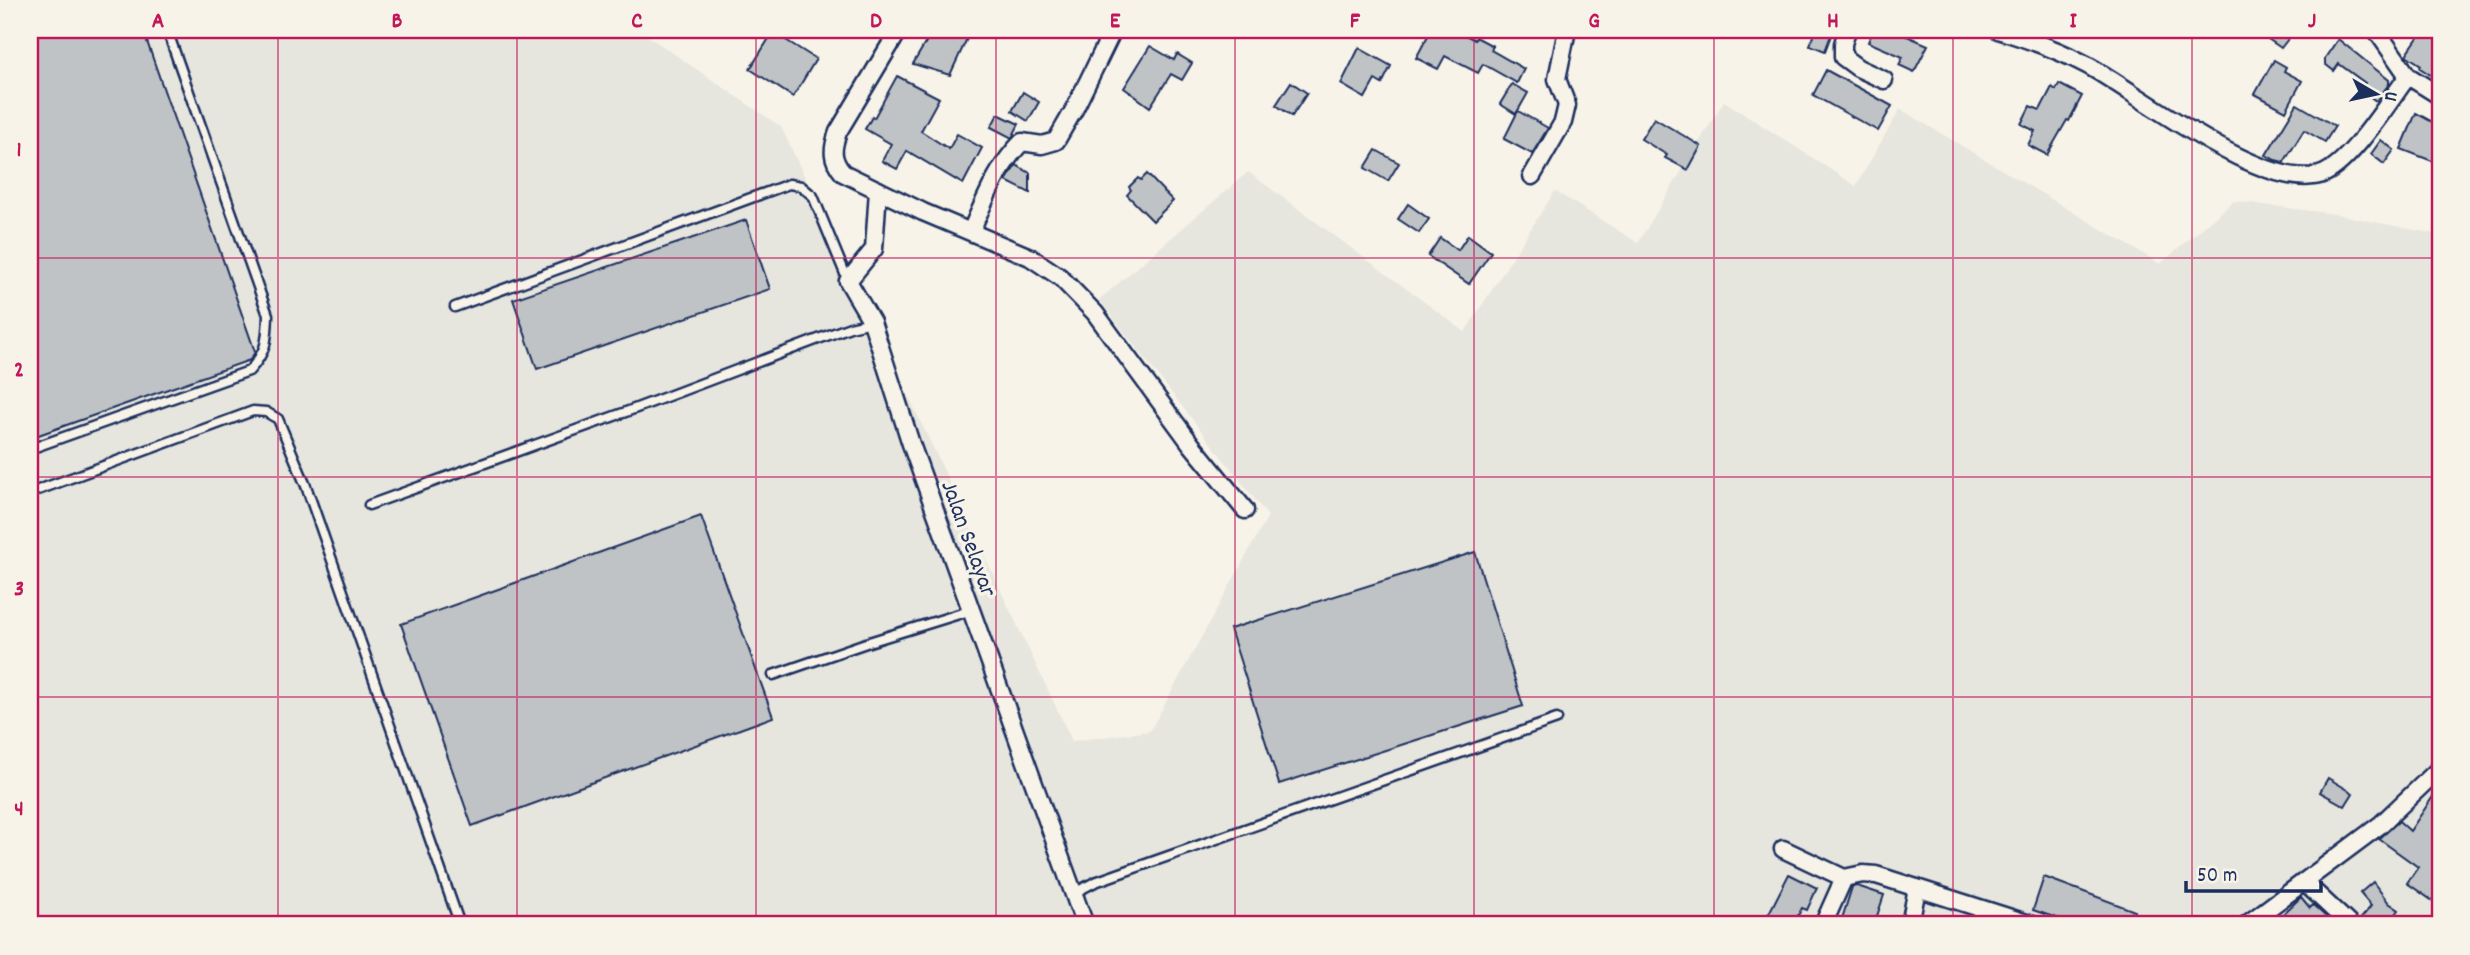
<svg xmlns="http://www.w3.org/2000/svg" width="2470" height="955" viewBox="0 0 2470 955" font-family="Dekko,sans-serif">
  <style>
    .built { fill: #e6e5de }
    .building { fill: #c0c3c5; stroke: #1b2f5e; stroke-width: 2 }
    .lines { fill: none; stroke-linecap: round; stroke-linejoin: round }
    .lane-casing { stroke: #1b2f5e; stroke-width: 13 }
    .street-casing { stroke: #1b2f5e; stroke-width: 21 }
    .lane { stroke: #f7f3e8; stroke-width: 8 }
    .street { stroke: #f7f3e8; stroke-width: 16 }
    .grid { fill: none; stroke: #c2185b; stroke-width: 2; stroke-opacity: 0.55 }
    .labels { text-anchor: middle; stroke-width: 7; stroke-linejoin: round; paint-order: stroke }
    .street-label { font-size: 24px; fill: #1b2f5e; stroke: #f7f3e8 }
    .neatline { fill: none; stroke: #c2185b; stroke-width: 2.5 }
    .grid-label { font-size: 23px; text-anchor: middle; font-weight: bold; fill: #c2185b }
  </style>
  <rect width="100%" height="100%" fill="#f7f3e8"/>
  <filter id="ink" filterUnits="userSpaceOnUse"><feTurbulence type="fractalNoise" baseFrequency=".0143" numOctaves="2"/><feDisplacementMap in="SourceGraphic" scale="14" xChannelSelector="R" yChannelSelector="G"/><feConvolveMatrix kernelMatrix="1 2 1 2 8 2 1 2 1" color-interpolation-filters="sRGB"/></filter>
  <g filter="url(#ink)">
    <path class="built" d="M30 30H639L781 127 1072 741 1150 731 1268 516 1099 300 1248 172 1465 332 1555 191 1638 243 1724 101 1856 186 1900 109 2160 264 2234 201 2335 214 2440 235V925H30Z"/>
    <g class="building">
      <path d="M30 30H143L255 352 250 360 30 438Z"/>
      <path d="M933 30H971L950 75 913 64Z"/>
      <path d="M1431 30H1456L1475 40 1476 37 1493 46 1491 50 1524 69 1517 83 1483 64 1478 73 1445 56 1438 69 1416 58Z"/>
      <path d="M1816 30H1833L1825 51 1810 45Z"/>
      <path d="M1873 30H1893L1928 45 1914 72 1899 65 1903 57 1868 42Z"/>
      <path d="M2255 30H2295L2281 48Z"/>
      <path d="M2423 30H2440V81L2420 68 2421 65 2406 55Z"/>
      <path d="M773 32 816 59 793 97 750 69Z"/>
      <path d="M2338 39 2389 80V84L2376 101 2360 89 2365 83 2339 64 2334 71 2325 64V58Z"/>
      <path d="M1150 46 1174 60 1177 54 1192 63 1182 80 1171 74 1150 107 1124 88Z"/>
      <path d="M1359 48 1391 66 1382 84 1375 80 1365 98 1341 84Z"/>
      <path d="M2274 60 2286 67 2284 71 2302 81 2286 111 2255 94Z"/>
      <path d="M1826 70 1892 106 1878 131 1813 95Z"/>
      <path d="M897 76 939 98 921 131 949 149 957 134 982 148 963 184 907 151 897 169 882 161 891 144 865 129 872 117 874 118Z"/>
      <path d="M1291 82 1307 93 1292 116 1276 105Z"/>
      <path d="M1512 84 1528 93 1516 114 1500 104Z"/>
      <path d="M2059 84 2082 96 2069 121 2067 120 2047 155 2028 145 2035 131 2021 124 2030 106 2040 110 2052 87 2056 90Z"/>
      <path d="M1023 92 1039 102 1028 121 1012 111Z"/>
      <path d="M2297 104 2335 126 2325 142 2304 130 2284 162 2275 160 2266 155Z"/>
      <path d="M1518 111 1548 128 1532 154 1504 139Z"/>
      <path d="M2416 113 2440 126V164L2401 149Z"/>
      <path d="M998 114 1019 124 1012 138 991 127Z"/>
      <path d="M1654 118 1701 146 1688 170 1665 158 1667 155 1641 139Z"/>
      <path d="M2381 140 2394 150 2384 164 2371 154Z"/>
      <path d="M1376 150 1399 163 1388 181 1365 168Z"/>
      <path d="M1016 165 1030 173V193L1006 181Z"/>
      <path d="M1147 174 1173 201 1153 221 1127 195 1131 190 1129 187 1138 178 1141 180Z"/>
      <path d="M1408 204 1429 219 1419 233 1398 219Z"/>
      <path d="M746 220 770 289 537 369 513 299Z"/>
      <path d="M1468 235 1491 252 1469 284 1428 256 1440 238 1458 250Z"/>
      <path d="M701 516 773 717 472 826 401 624Z"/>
      <path d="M1475 552 1523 706 1279 784 1230 629Z"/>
      <path d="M2328 778 2353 793 2345 806 2320 792Z"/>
      <path d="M2440 786V906L2407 883 2418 867 2379 839 2399 821 2410 831Z"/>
      <path d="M1789 874 1817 888 1807 910 1802 908 1793 925H1778L1766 919Z"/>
      <path d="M2044 877 2135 911 2130 925H2077L2033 910Z"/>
      <path d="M2373 882 2389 903 2399 910 2396 914 2409 925H2360L2359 921 2371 906 2360 893Z"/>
      <path d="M1857 886 1884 895 1874 925H1840L1852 887Z"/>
      <path d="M2301 897 2310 908 2313 905 2335 925H2291L2282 915Z"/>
    </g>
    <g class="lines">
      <g class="lane-casing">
        <g id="lane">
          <path d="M455 307 789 184 801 186 813 196 848 281"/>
          <path d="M30 449 249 371C267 351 267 341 268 315L167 30"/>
          <path d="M30 493 253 411 266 412 278 419 306 486 460 925"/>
          <path d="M369 505 634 409 850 327 872 322"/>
          <path d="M773 675 869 642 972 610"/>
          <path d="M1074 893 1095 882 1557 719"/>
        </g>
      </g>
      <g class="street-casing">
        <g id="street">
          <path d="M899 30 838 132C832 149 831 159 843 173L923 212 1030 257 1060 277 1095 313 1191 444 1245 510"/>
          <path d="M1847 30 1843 44V57L1858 68 1884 80"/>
          <path d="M1998 30C2028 39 2059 50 2087 65 2137 92 2270 198 2325 173 2353 159 2388 103 2408 76"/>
          <path d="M2376 30 2408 76 2440 96"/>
          <path d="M1532 176 1563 122 1567 105 1557 79 1567 30"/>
          <path d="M878 190 874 249 848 281 872 322 911 444 1085 925"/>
          <path d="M971 231C985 200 997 167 1022 142L1042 145 1056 141 1075 108 1113 30"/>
          <path d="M1783 849 1844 878 1863 874 1876 875 2033 925"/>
          <path d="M2304 882 2350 925"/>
          <path d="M1823 925 1844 878"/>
          <path d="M1910 925 1917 888"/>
          <path d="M2246 925 2380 825 2440 768"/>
        </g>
      </g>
      <use href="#lane" class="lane"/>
      <use href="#street" class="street"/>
    </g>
  </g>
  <path class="grid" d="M278 30V925M517 30V925M756 30V925M996 30V925M1235 30V925M1474 30V925M1714 30V925M1953 30V925M2192 30V925M30 258H2440M30 477H2440M30 697H2440"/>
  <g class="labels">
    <g class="street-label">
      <text transform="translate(970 538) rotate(70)" y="8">Jalan Selayar</text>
    </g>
  </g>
  <rect width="2470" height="955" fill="none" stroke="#f7f3e8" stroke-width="77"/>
  <g transform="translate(2376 94) rotate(99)" stroke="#f7f3e8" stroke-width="5" paint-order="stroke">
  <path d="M0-5L12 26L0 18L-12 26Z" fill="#1b2f5e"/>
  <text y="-10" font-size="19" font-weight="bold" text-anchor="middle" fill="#1b2f5e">U</text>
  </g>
  <path d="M2186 881v10h135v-10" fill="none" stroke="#1b2f5e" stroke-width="3.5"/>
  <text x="2197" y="881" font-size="21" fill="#1b2f5e" stroke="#f7f3e8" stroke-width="5" paint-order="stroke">50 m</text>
  <rect x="38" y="38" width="2394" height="878" class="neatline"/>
  <g class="grid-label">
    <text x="158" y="27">A</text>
    <text x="397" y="27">B</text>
    <text x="637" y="27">C</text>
    <text x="876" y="27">D</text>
    <text x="1115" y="27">E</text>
    <text x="1355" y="27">F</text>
    <text x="1594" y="27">G</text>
    <text x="1833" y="27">H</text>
    <text x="2073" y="27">I</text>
    <text x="2312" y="27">J</text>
    <text x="19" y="156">1</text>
    <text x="19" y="376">2</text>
    <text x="19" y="595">3</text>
    <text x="19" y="815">4</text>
  </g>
</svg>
